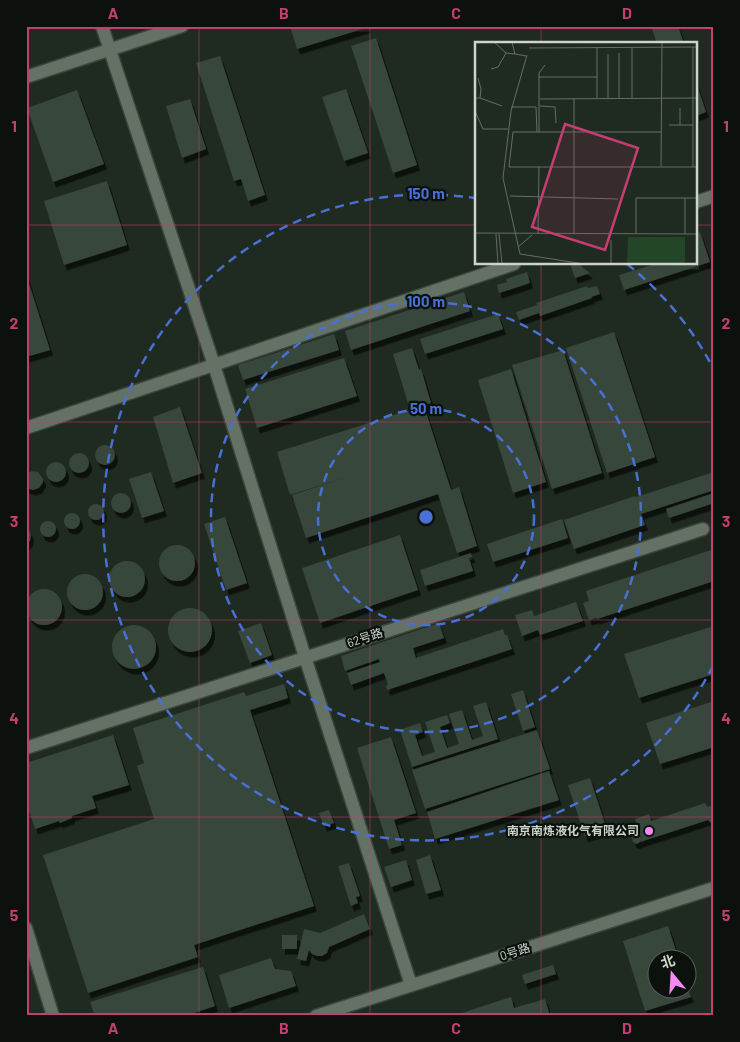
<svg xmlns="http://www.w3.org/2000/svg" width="740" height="1042" viewBox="0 0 740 1042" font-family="Barlow,'Noto Sans SC',sans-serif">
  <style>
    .building { fill: #39463a; filter: url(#shadow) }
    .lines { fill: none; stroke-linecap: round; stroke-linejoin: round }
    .minor-casing { stroke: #3b453c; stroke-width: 15 }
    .minor { stroke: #647265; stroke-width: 12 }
    .grid { fill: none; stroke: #c43e72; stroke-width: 1; stroke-opacity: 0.55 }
    .ring { fill: none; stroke: #4970d5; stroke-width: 2.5; stroke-dasharray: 9 6 }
    .poi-dot { fill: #f28af2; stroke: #0c110d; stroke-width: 2 }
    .labels { text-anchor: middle; stroke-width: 4.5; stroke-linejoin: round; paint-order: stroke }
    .street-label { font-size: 12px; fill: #ccd4cd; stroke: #0c110d }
    .poi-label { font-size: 12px; font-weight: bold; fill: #ccd4cd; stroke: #0c110d; text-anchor: end }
    .inset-road { fill: none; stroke: #646e65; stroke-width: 1 }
    .view { fill: #c43e72; fill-opacity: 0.15; stroke: #c43e72; stroke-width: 2.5 }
    .inset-edge { fill: none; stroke: #ccd4cd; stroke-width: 2.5 }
    .centre { fill: #4970d5; stroke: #0c110d; stroke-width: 2.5 }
    .ring-label { font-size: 15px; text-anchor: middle; font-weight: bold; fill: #4970d5; stroke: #0c110d; stroke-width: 4.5; stroke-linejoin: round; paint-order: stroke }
    .neatline { fill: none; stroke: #c43e72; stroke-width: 2 }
    .grid-label { font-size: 16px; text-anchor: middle; font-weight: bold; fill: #c43e72 }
  </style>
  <defs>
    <filter id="shadow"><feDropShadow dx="3" dy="5.5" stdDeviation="0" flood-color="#0009"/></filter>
  </defs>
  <rect width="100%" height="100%" fill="#1f2a20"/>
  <g class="building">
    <path d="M290 26H369V27L297 49Z"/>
    <path d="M651 26H678L684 44H657Z"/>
    <path d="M376 38 417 165 393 173 351 46Z"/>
    <path d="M220 56 265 195 248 201 241 179 234 181 196 63Z"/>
    <path d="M696 82 706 112 696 116Z"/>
    <path d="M346 89 368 153 344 161 322 97Z"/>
    <path d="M77 90 104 164 53 182 27 108Z"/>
    <path d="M190 99 206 149 182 158 166 106Z"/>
    <path d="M107 181 127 245 64 265 44 201Z"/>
    <path d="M700 232 710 262 624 290 619 275 655 264H696V233Z"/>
    <path d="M570 264H580L582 267 590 273 575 278Z"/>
    <path d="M527 272 530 283 499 293 497 285 507 282 506 279Z"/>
    <path d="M26 274 50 350 26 357Z"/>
    <path d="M587 286 588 288 597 286 600 294 591 297 592 298 540 316 539 313 519 320 516 312 537 305 536 303Z"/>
    <path d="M464 292 470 311 351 350 345 331Z"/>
    <path d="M498 314 503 329 425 354 420 339Z"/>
    <path d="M614 332 655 457 607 473 566 348Z"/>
    <path d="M334 334 339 350 243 380 238 365Z"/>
    <path d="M412 348 419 370 421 369 431 403 424 406 451 490 459 487 477 546 457 553 438 494 306 538 292 495 350 476 290 495 277 452 410 410 393 354Z"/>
    <path d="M563 350 602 473 552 489 512 365Z"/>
    <path d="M344 358 357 396 257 428 245 389Z"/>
    <path d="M511 369 546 482 513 493 478 380Z"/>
    <path d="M180 407 202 473 173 483 153 417Z"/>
    <circle cx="105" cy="455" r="10"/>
    <circle cx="79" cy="463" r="10"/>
    <circle cx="56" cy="472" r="10"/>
    <path d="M32 471 38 472 43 479V482L39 488 33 490 26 488V474Z"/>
    <path d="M151 472 164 511 142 518 129 479Z"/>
    <path d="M714 472V490L641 514 645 525 574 549 564 520 635 496 636 497Z"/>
    <path d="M714 493V503L669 518 666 509Z"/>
    <circle cx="121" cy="503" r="10"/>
    <circle cx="96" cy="512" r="8"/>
    <circle cx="72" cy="521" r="8"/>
    <path d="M225 517 247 583 226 590 204 524Z"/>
    <path d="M562 519 568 538 493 562 487 544Z"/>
    <circle cx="48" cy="529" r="8"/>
    <path d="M26 528 29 530 31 535 30 541 26 545Z"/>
    <path d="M400 535 418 590 320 623 302 568Z"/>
    <circle cx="177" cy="563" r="18"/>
    <path d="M714 549V581L597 619 596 618 589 620 583 603 589 601 586 591Z"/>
    <path d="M471 553 472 557 469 558 473 571 425 586 420 570Z"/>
    <circle cx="127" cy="579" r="18"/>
    <circle cx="85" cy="592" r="18"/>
    <circle cx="44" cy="607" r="18"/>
    <path d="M576 602 583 621 540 635 538 630 522 636 515 615 532 610 534 616Z"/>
    <circle cx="190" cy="630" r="22"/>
    <path d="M261 623 272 655 250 663 238 631Z"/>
    <path d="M439 623 444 638 413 648 416 658 503 629 505 635H507L512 649 387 690 386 686 388 685 384 673 351 685 347 673 380 662 379 659 345 671 341 656Z"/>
    <circle cx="134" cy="647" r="22"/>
    <path d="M714 626V674L639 698 624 654Z"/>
    <path d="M284 684 288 698 250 710 314 906 194 945 198 957 88 993 43 855 154 819 137 766 144 763 133 728 244 692 246 696Z"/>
    <path d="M523 690 535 727 523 731 511 694Z"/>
    <path d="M714 701V747L660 764 646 723Z"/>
    <path d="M486 702 498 739 412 767 400 730 420 723 423 732 415 735 422 756 435 752 425 722 447 715 450 723 440 727 447 748 459 744 449 714 462 710 472 740 483 736 473 706Z"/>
    <path d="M537 730 550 769 425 809 412 770Z"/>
    <path d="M113 735 129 785 92 796 96 808 72 816V818L60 823 59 821 35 829 26 802V763Z"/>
    <path d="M391 737 416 813 394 820 402 845 389 849 357 748Z"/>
    <path d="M549 771 559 800 435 839 427 812Z"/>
    <path d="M590 778 607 830 585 837 568 785Z"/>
    <path d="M705 803 707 807 714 805V823H711L708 820 640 842 637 844 633 842 632 837 633 835 637 834 641 838 635 819 649 814 651 821Z"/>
    <path d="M329 810 334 823 324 826 319 813Z"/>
    <path d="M430 855 441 890 426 894 416 860Z"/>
    <path d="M406 860 412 880 391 887 384 867Z"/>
    <path d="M349 863 360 896 356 897 358 903 351 906 338 866Z"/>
    <path d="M364 914 370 929 329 947 327 953 322 956H317L312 954 309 950 306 961 297 959 304 929 320 933Z"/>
    <path d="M668 926 679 960H658V990H688L691 997 645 1011 623 941Z"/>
    <rect x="282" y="935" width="15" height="14"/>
    <path d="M271 958 275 969 291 971 296 986 229 1008 219 975Z"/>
    <path d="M553 965 556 974 525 984 522 975Z"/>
    <path d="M203 967 215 1006 185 1016H95L90 1002Z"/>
    <path d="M511 997 514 1008 545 999 550 1016H453Z"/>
  </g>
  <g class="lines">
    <g class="minor-casing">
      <g id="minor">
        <path d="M102 26 214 365 305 657 411 985"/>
        <path d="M26 77 182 26"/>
        <path d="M696 202 714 196"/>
        <path d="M26 428 514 264"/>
        <path d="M26 748 703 529"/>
        <path d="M26 928 53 1016"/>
        <path d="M316 1016 714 888"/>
      </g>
    </g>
    <use href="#minor" class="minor"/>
  </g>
  <path class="grid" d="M199 26V1016M370 26V1016M541 26V44M26 225H476M696 225H714M541 264V1016M26 422H714M26 620H714M26 817H714"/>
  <g class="ring">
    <circle cx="426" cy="517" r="108"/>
    <circle cx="426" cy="517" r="215"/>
    <path d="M713 666A323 323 0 1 1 474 198M627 264A323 323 0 0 1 713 368"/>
  </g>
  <circle class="poi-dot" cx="649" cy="831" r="5"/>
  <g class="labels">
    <g class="street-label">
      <text transform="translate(365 638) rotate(-18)" y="4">62号路</text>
      <text transform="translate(515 952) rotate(-18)" y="4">0号路</text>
    </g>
    <g class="poi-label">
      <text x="639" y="835">南京南炼液化气有限公司</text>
    </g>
  </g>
  <g transform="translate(475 42)">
    <rect width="222" height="222" fill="#1f2a20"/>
    <path d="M153 195H210V222H152Z" fill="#234628"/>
    <path class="inset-road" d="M19 0 31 11 40 12M37 0 40 12 51 14M157 5V56M54 6 223 5M133 12V57M52 13 36 69 28 136 45 212 109 222M16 27 23 25 31 11M64 35H122M0 56H5L6 47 3 36M5 56 27 64M122 56V5M144 56V11M65 57 223 56M65 64 80 65 81 81M36 65H61L62 90M0 69 8 87H33M194 83H218M205 83V66M64 90V31L70 23M186 90H38L34 125H223M186 124 187 0M218 125V5M35 154 143 157M0 191 223 192M21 192 23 222M24 192 27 222M63 192 64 125M99 192V57M161 192V156H223M210 192V156M136 198V222M43 205 57 193"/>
    <path class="view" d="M90 82 163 106 130 208 57 185Z"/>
    <rect width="222" height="222" class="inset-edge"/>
  </g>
  <circle cx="426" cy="517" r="8" class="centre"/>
  <g class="ring-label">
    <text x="426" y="199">150 m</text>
    <text x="426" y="307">100 m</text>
    <text x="426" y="414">50 m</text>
  </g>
  <rect width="740" height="1042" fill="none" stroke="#0c110d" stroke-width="55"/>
  <g transform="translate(672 974) rotate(342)"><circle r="24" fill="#0c110d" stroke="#595f5a"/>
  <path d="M0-4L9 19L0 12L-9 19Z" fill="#f28af2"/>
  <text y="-8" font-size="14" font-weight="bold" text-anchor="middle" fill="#ccd4cd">北</text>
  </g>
  <rect x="28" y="28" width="684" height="986" class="neatline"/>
  <g class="grid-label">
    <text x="113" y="19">A</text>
    <text x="284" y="19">B</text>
    <text x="456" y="19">C</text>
    <text x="627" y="19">D</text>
    <text x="14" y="132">1</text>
    <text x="726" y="132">1</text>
    <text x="14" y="329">2</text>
    <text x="726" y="329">2</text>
    <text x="14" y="527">3</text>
    <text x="726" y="527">3</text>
    <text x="14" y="724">4</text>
    <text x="726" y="724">4</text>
    <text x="14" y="921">5</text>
    <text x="726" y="921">5</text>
    <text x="113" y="1034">A</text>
    <text x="284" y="1034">B</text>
    <text x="456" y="1034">C</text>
    <text x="627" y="1034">D</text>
  </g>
</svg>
